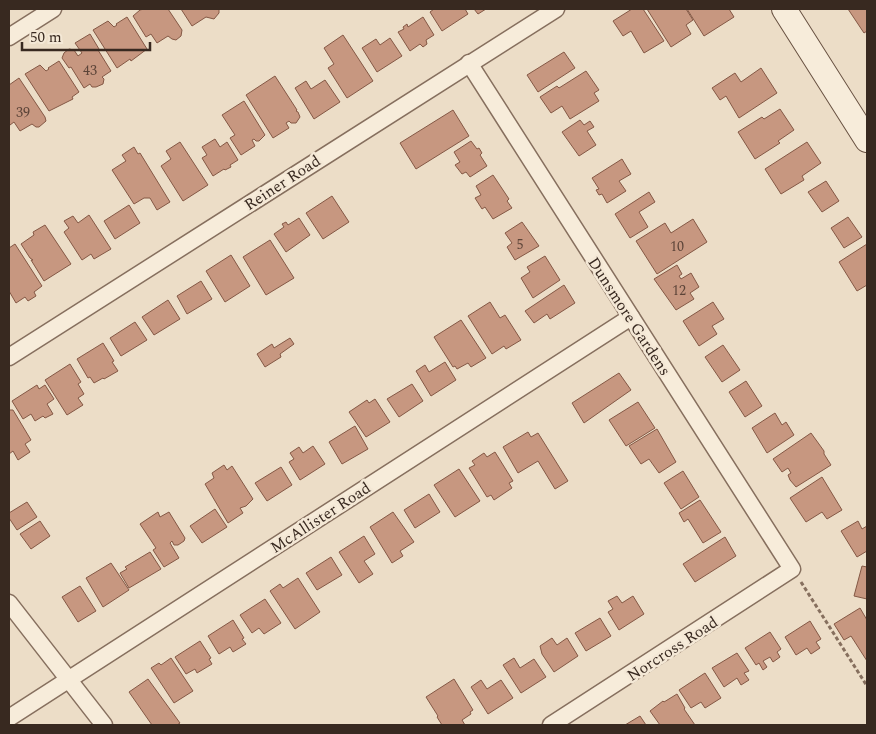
<svg xmlns="http://www.w3.org/2000/svg" width="876" height="734" viewBox="0 0 876 734" font-family="Spectral,serif">
  <style>
    .building { fill: #c79780; stroke: #845845 }
    .lines { fill: none; stroke-linecap: round; stroke-linejoin: round }
    .street-casing { stroke: #866f5e; stroke-width: 19 }
    .secondary-casing { stroke: #685141; stroke-width: 26 }
    .path { stroke: #866f5e; stroke-width: 3; stroke-dasharray: 4 2.5; stroke-linecap: butt }
    .street { stroke: #f7ecda; stroke-width: 16 }
    .secondary { stroke: #f7ecda; stroke-width: 24 }
    .labels { text-anchor: middle; stroke-width: 5; stroke-linejoin: round; paint-order: stroke }
    .number-label { font-size: 14px; fill: #5c4438 }
    .street-label { font-size: 16px; fill: #382920; stroke: #f4e8d6 }
  </style>
  <rect width="100%" height="100%" fill="#ecddc7"/>
  <g class="building">
    <path d="M144 9H168L182 30 181 36 176 40 172 39 168 36 157 43 151 34 146 37 133 16 140 10Z"/>
    <path d="M181 9H219V13L214 19 206 17 192 26Z"/>
    <path d="M434 9H465L468 14 442 31 430 12Z"/>
    <path d="M474 9H486L478 14Z"/>
    <path d="M632 9H643L664 41 644 53 631 31 623 36 613 21Z"/>
    <path d="M647 9H686L693 20 686 25 691 34 671 47Z"/>
    <path d="M687 9H729L734 17 704 36Z"/>
    <path d="M848 9H867V31L864 33Z"/>
    <path d="M127 17 147 49 131 61 130 59 117 68 93 30 108 21 114 27 117 25 116 24Z"/>
    <path d="M423 17 434 35 426 40 427 44 423 47 420 44 410 51 398 32 404 29 403 27 407 24 408 27Z"/>
    <path d="M90 34 99 49 98 50 111 71 102 77 104 79 103 84 96 87H92L90 84 84 88 71 67 69 68 62 58 64 53 69 49 74 50 78 56 82 53 75 43Z"/>
    <path d="M343 35 373 81 347 98 328 68 334 64 324 48Z"/>
    <path d="M390 38 402 56 377 72 362 48 376 39 380 45Z"/>
    <path d="M564 52 575 68 538 92 527 75Z"/>
    <path d="M59 61 79 92 72 97 73 99 49 111 25 74 40 65 46 71 49 69 48 68Z"/>
    <path d="M761 68 777 93 739 118 726 96 720 100 712 88 735 73 741 82Z"/>
    <path d="M586 71 599 90 594 93 599 101 570 119 562 106 551 113 540 97 557 86 559 88Z"/>
    <path d="M275 76 297 110 296 111 298 112 300 117 296 123H291L289 121 286 123 289 128 273 138 246 95Z"/>
    <path d="M19 78 45 117 46 121 39 127H36L32 124 20 131 14 122 10 125 9 124V85Z"/>
    <path d="M325 80 340 102 314 119 295 88 306 81 311 89Z"/>
    <path d="M244 101 265 135 259 141H256L254 139 252 140 255 146 241 155 230 138 235 135 222 115Z"/>
    <path d="M780 109 794 130 778 141 780 143 755 159 738 132 762 117 764 119Z"/>
    <path d="M453 110 469 136 416 169 400 143Z"/>
    <path d="M580 120 584 125 590 121 594 127 587 131 596 145 579 156 562 132Z"/>
    <path d="M215 139 220 147 227 142 238 160 230 165 231 167 225 170 224 169 213 176 202 158 207 155 202 147Z"/>
    <path d="M471 141 477 149 479 148 482 153 480 155 487 166 470 177 466 172 462 174 455 165 460 162 454 152Z"/>
    <path d="M180 142 208 185 183 201 161 166 171 159 166 151Z"/>
    <path d="M807 142 821 163 802 176 804 180 781 194 765 169Z"/>
    <path d="M134 147 138 154 140 153 170 202 157 210 150 198H144L134 204 112 170 126 161 122 155Z"/>
    <path d="M622 159 631 174 619 181 626 191 607 203 602 194 599 195 596 190 599 189 592 178Z"/>
    <path d="M493 175 509 199 507 201 512 208 493 219 485 207 482 209 475 198 481 195 476 186Z"/>
    <path d="M826 181 839 201 822 212 808 192Z"/>
    <path d="M649 192 655 202 639 212 648 227 630 238 615 214Z"/>
    <path d="M332 196 349 222 323 239 306 213Z"/>
    <path d="M129 205 140 223 115 239 104 221Z"/>
    <path d="M89 215 111 249 94 259 91 254 82 260 64 232 69 228 64 221 73 216 78 223Z"/>
    <path d="M848 217 862 237 844 248 831 228Z"/>
    <path d="M299 218 310 235 286 252 274 234 284 227 282 224 286 222 288 225Z"/>
    <path d="M693 219 707 242 657 274 636 241 665 223 671 233Z"/>
    <path d="M522 222 539 246 515 260 507 247 512 243 505 233Z"/>
    <path d="M45 225 71 264 44 281 31 260H33L30 258 21 244 34 235 33 232Z"/>
    <path d="M270 240 294 278 266 295 243 257Z"/>
    <path d="M15 244 42 286 34 292 36 296 28 301 25 297 16 303 9 291V248Z"/>
    <path d="M867 244V285L857 291 839 262Z"/>
    <path d="M231 255 250 286 225 302 206 271Z"/>
    <path d="M545 256 560 280 533 298 521 278 530 272 527 267Z"/>
    <path d="M677 265 682 274 679 276 681 279 691 273 699 287 690 293 694 299 676 310 654 279Z"/>
    <path d="M201 281 212 299 187 314 177 296Z"/>
    <path d="M564 285 575 303 550 319 547 314 534 323 525 311Z"/>
    <path d="M168 300 180 319 154 335 142 317Z"/>
    <path d="M490 302 500 318 505 315 521 340 506 349 504 346 492 354 468 316Z"/>
    <path d="M713 302 724 319 712 326 717 334 699 346 683 321Z"/>
    <path d="M461 320 486 358 471 367 468 363 457 369 455 366 453 367 434 337Z"/>
    <path d="M135 322 147 340 121 356 110 338Z"/>
    <path d="M290 338 294 344 280 354 281 357 265 367 257 354 272 344 274 348Z"/>
    <path d="M103 343 114 361 112 362 118 371 104 379 103 378 94 383 90 377 88 378 77 359Z"/>
    <path d="M723 345 740 370 722 382 705 357Z"/>
    <path d="M445 362 456 380 431 396 416 371 425 365 429 372Z"/>
    <path d="M70 364 81 382 78 384 84 394 78 398 83 405 67 415 45 380Z"/>
    <path d="M619 373 631 390 584 423 572 403Z"/>
    <path d="M746 381 762 406 745 417 729 392Z"/>
    <path d="M412 384 423 401 399 417 387 399Z"/>
    <path d="M37 385 39 389 45 385 54 399 47 404 53 414 45 418 43 416 35 421 31 414 23 419 12 401Z"/>
    <path d="M375 399 390 422 366 437 349 412 367 400 369 403Z"/>
    <path d="M638 402 655 428 626 446 609 420Z"/>
    <path d="M9 410H13L31 440 25 444 30 452 18 460 13 451 9 454Z"/>
    <path d="M775 413 782 425 786 422 794 435 767 453 752 428Z"/>
    <path d="M355 426 368 449 342 464 329 442Z"/>
    <path d="M657 429 676 462 659 473 649 459 641 464 629 446Z"/>
    <path d="M528 432 531 437 538 433 568 481 555 489 538 461 518 473 503 447Z"/>
    <path d="M811 433 824 451V454L831 465 796 487 790 480 788 475 791 473 788 468 782 472 773 459Z"/>
    <path d="M313 446 325 464 300 480 289 462 294 459 290 453 299 447 303 453Z"/>
    <path d="M495 452 513 481 509 483 512 488 494 500 491 495 487 497 469 468 475 465 472 461 484 453 487 457Z"/>
    <path d="M224 465 227 470 232 466 253 499 246 506 240 508 243 513 228 523 205 484 214 478 212 473Z"/>
    <path d="M281 467 292 485 267 501 255 483Z"/>
    <path d="M459 469 480 501 455 517 434 485Z"/>
    <path d="M683 471 699 497 681 509 664 483Z"/>
    <path d="M822 477 842 510 827 519 822 512 806 522 790 498Z"/>
    <path d="M429 494 440 512 415 528 404 510Z"/>
    <path d="M700 500 721 532 703 543 688 519 684 522 679 513Z"/>
    <path d="M27 502 37 517 17 530 9 518V513Z"/>
    <path d="M215 509 227 527 202 543 190 526Z"/>
    <path d="M158 512 160 517 169 512 185 538 184 541 178 545H174L172 541 170 543 179 558 164 567 153 550 156 548 140 524Z"/>
    <path d="M393 512 414 542 400 551 403 556 392 563 370 527Z"/>
    <path d="M40 521 50 536 31 549 20 534Z"/>
    <path d="M858 521 862 529 867 526V551L857 557 841 531Z"/>
    <path d="M364 536 375 554 364 561 373 574 359 583 339 552Z"/>
    <path d="M725 537 736 556 695 582 683 564Z"/>
    <path d="M150 552 161 569 129 588 120 573 127 569 125 567Z"/>
    <path d="M331 557 342 575 317 590 306 573Z"/>
    <path d="M111 563 129 590 103 607 86 578Z"/>
    <path d="M862 566 867 567V599L854 596Z"/>
    <path d="M298 578 320 612 295 629 270 591 280 584 283 588Z"/>
    <path d="M80 586 96 611 78 622 62 597Z"/>
    <path d="M617 596 622 603 633 596 644 614 619 630 608 612 613 609 608 601Z"/>
    <path d="M265 599 281 623 264 634 259 628 252 633 240 615Z"/>
    <path d="M860 608 867 620V661L851 636 844 640 834 624Z"/>
    <path d="M600 618 611 636 586 651 575 633Z"/>
    <path d="M233 620 244 638 242 639 246 644 233 652 230 647 219 654 208 636Z"/>
    <path d="M810 621 821 639 816 642 820 648 811 654 807 648 796 655 785 637Z"/>
    <path d="M770 632 781 649 777 652 780 657 773 662 770 657 763 661 767 667 763 670 759 663 756 665 745 648Z"/>
    <path d="M552 638 557 645 567 638 578 656 554 672 542 654 540 646Z"/>
    <path d="M200 641 211 658 209 659 212 664 197 673 195 669 186 674 175 657Z"/>
    <path d="M737 653 749 671 744 673 749 680 741 685 737 678 724 687 712 668Z"/>
    <path d="M171 658 193 691 174 703 151 668 159 663 161 665Z"/>
    <path d="M514 658 520 668 534 659 546 677 521 693 503 665Z"/>
    <path d="M705 673 721 698 705 708 701 702 691 708 679 690Z"/>
    <path d="M148 679 180 723 177 725H152L129 692Z"/>
    <path d="M454 679 473 710 470 712 471 714 462 720 465 725H442L437 717 438 716 426 697Z"/>
    <path d="M481 680 487 689 501 680 513 698 488 714 471 687Z"/>
    <path d="M677 694 685 708 684 709 695 725H660L650 711 663 701 664 702Z"/>
    <path d="M640 716 646 725H625Z"/>
  </g>
  <g class="lines">
    <g class="street-casing">
      <g id="street">
        <path d="M9 37 53 9"/>
        <path d="M469 63 792 569 551 725"/>
        <path d="M9 357 556 9"/>
        <path d="M9 603 104 725"/>
        <path d="M9 718 631 317"/>
      </g>
    </g>
    <g class="secondary-casing">
      <path id="secondary" d="M784 9 867 140"/>
    </g>
    <path class="path" d="M801 582 867 686"/>
    <use href="#street" class="street"/>
    <use href="#secondary" class="secondary"/>
  </g>
  <g class="labels">
    <g class="number-label">
      <text x="90" y="75">43</text>
      <text x="23" y="117">39</text>
      <text x="520" y="249">5</text>
      <text x="677" y="251">10</text>
      <text x="679" y="295">12</text>
    </g>
    <g class="street-label">
      <text transform="translate(282 182) rotate(-33)" y="6">Reiner Road</text>
      <text transform="translate(630 316) rotate(57)" y="6">Dunsmore Gardens</text>
      <text transform="translate(320 517) rotate(-33)" y="6">McAllister Road</text>
      <text transform="translate(672 648) rotate(-33)" y="6">Norcross Road</text>
    </g>
  </g>
  <rect width="876" height="734" fill="none" stroke="#382920" stroke-width="20"/>
  <path d="M22 42v8h128v-8" fill="none" stroke="#382920" stroke-width="2.5"/>
  <text x="30" y="42" font-size="15" fill="#382920" stroke="#f4e8d6" stroke-width="4" paint-order="stroke">50 m</text>
</svg>
